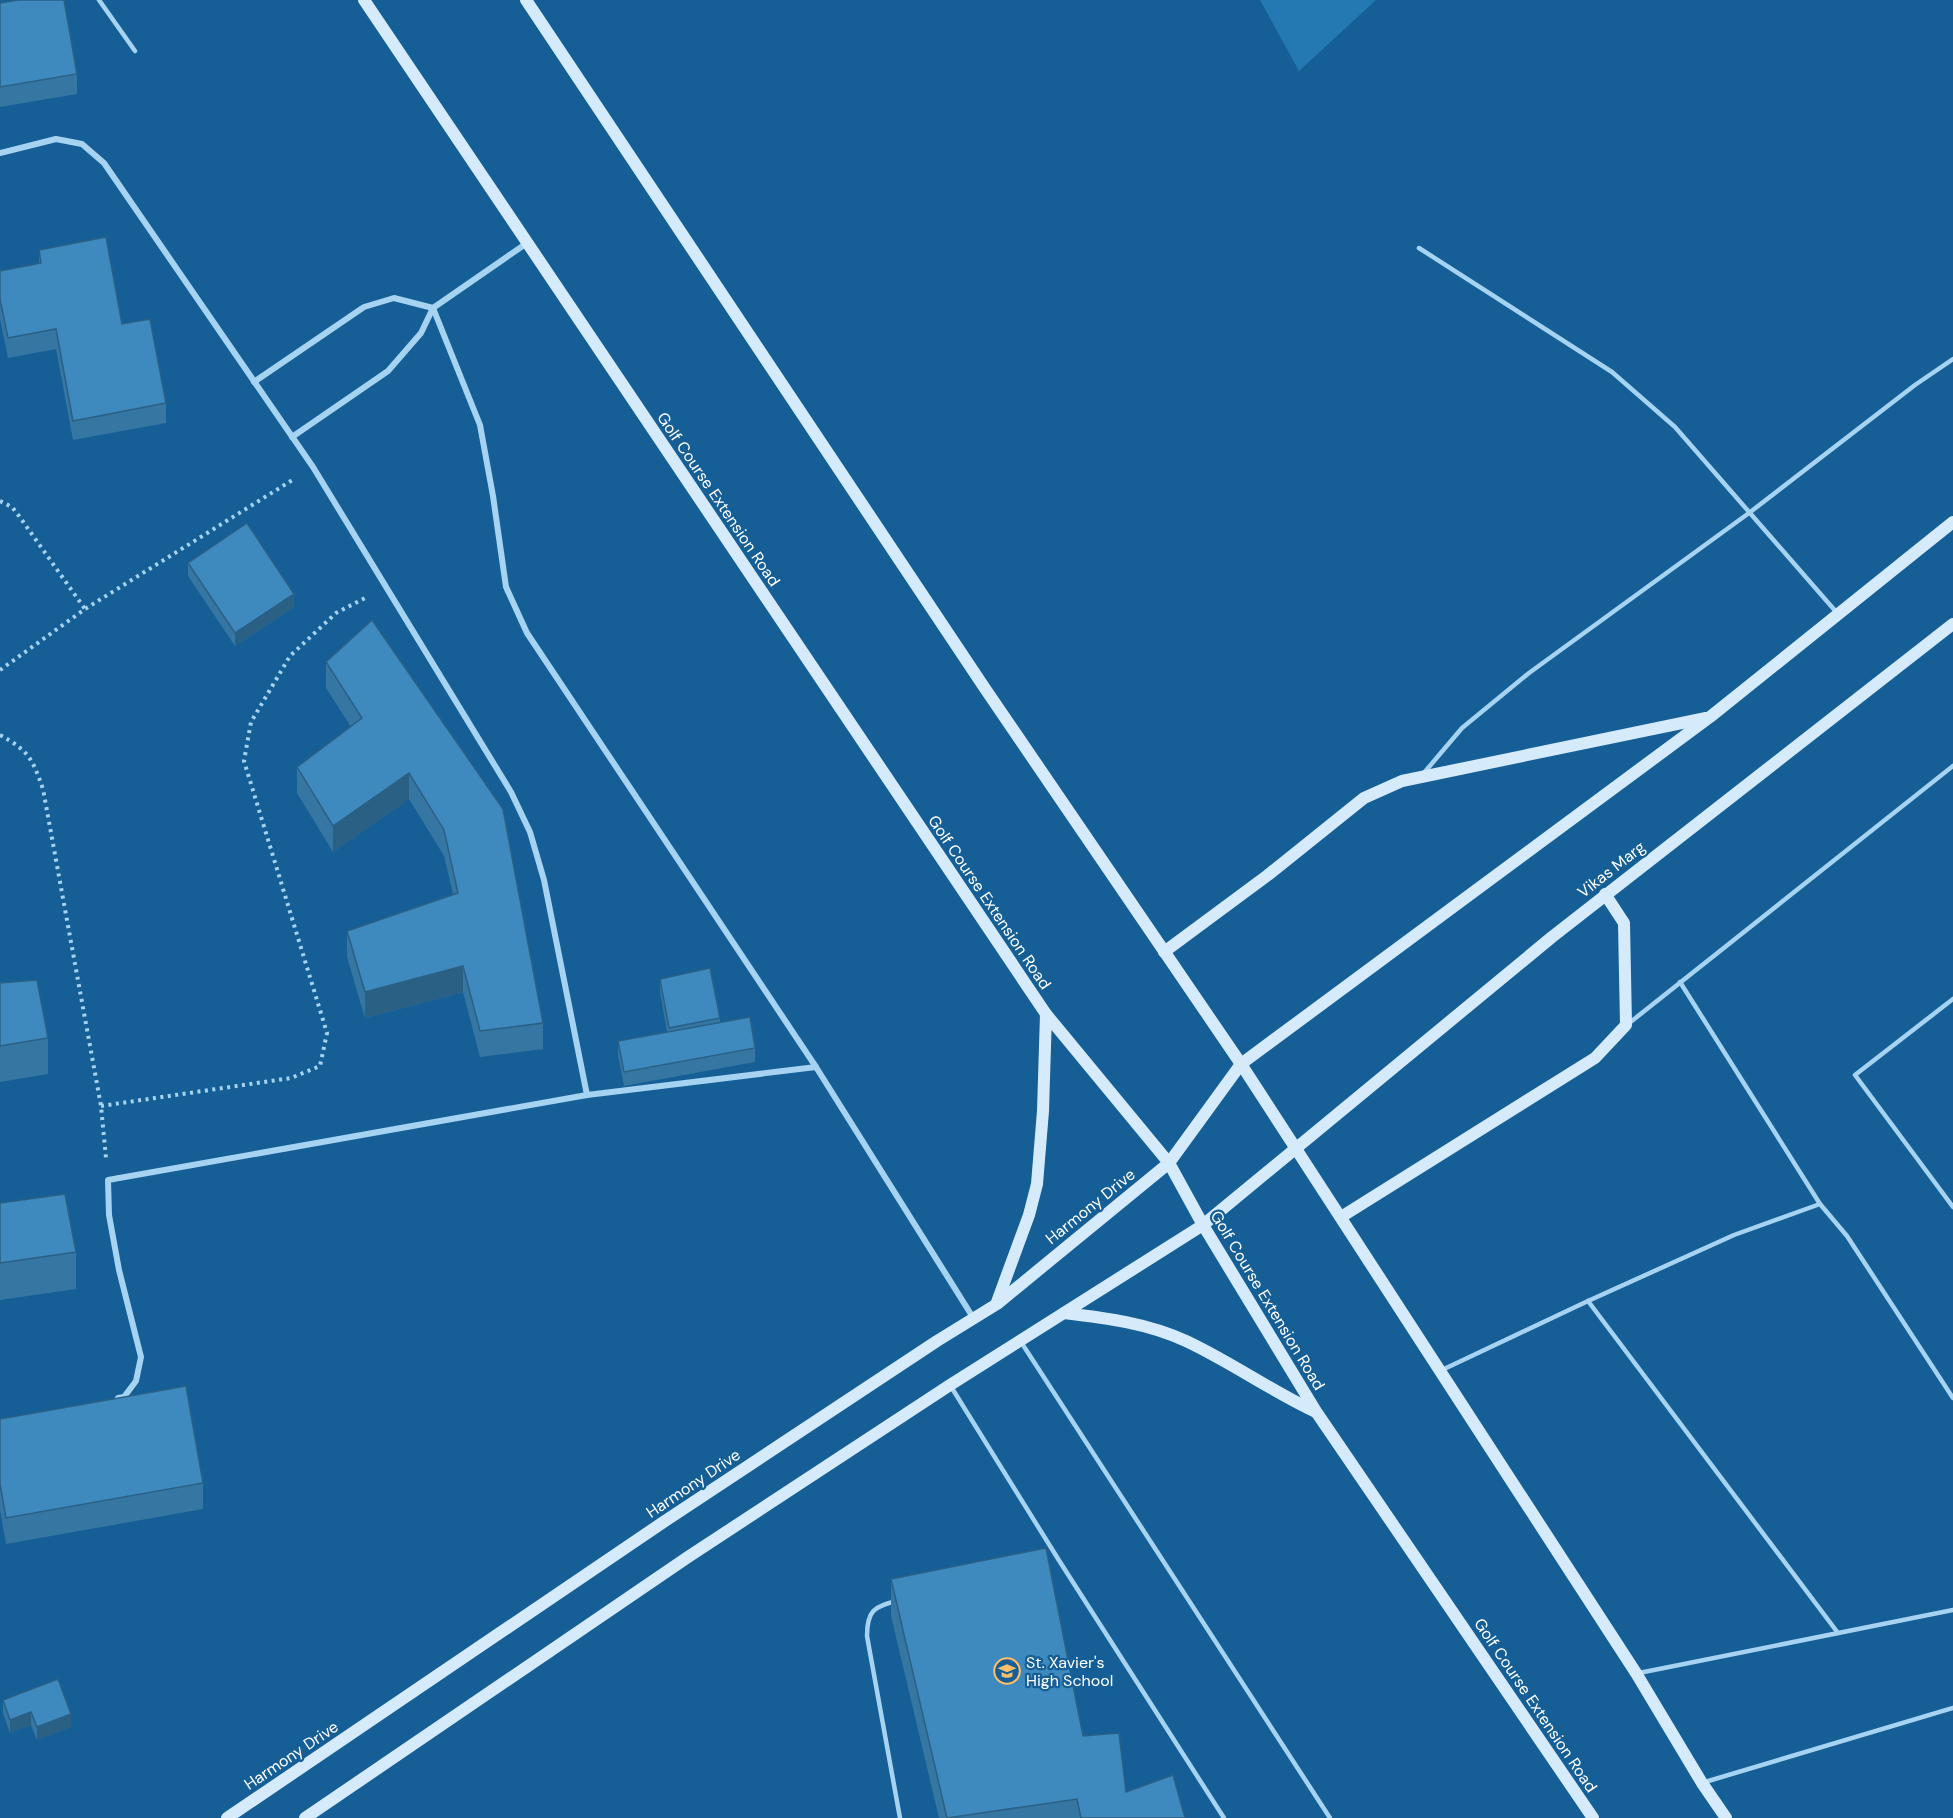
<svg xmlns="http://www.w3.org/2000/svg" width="1953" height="1818" viewBox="0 0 1953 1818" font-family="'DM Sans',sans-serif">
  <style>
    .green { fill: #2579b3 }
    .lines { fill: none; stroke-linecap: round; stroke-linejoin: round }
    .path { stroke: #a7d3f2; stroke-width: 4; stroke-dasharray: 3 4.5; stroke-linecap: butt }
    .lane { stroke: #a7d3f2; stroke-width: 4.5 }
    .street { stroke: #a7d3f2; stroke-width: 6 }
    .secondary { stroke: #d5ebfc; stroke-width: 12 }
    .wall { fill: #3576a3 }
    .shaded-wall { fill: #2b6085 }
    .building { fill: #3e89be; stroke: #2b6085; stroke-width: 1.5 }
    .labels { text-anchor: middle; stroke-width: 4.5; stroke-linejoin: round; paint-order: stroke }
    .street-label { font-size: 16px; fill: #fff; stroke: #155f96 }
    .poi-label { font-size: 16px; fill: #fff; stroke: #155f96; text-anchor: start }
  </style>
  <rect width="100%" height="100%" fill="#155f96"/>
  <path class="green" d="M1260 0H1376L1299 71Z"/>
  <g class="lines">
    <g class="path">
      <path d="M0 501 12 507 19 516 85 609"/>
      <path d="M0 670 85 609 294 479"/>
      <path d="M0 735C29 751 32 758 43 789L101 1106 106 1158"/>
      <path d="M101 1106 291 1078 320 1066 327 1033 244 761 251 722 290 656 336 613 367 597"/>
    </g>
    <g class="lane">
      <path d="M99 0 135 51"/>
      <path d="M1419 248 1612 372 1675 427 1838 614"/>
      <path d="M1423 774 1462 728 1529 673 1749 513 1915 385 1953 359"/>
      <path d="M1680 982 1820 1204"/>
      <path d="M1953 999 1855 1075 1953 1207"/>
      <path d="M1628 1024 1953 766"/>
      <path d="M1588 1301 1838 1633"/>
      <path d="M1021 1342 1330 1818"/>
      <path d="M1442 1370 1588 1301 1734 1235 1820 1204 1847 1236 1953 1398"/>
      <path d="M950 1385 1060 1562 1224 1818"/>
      <path d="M897 1601C874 1606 867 1611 867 1636L900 1818"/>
      <path d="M1639 1673 1953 1610"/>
      <path d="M1705 1782 1953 1708"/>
    </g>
    <g class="street">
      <path d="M0 153 56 139 82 144 104 163 313 467 511 792 530 832 544 880 587 1095"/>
      <path d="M254 382 364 307 394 298 433 308 480 425 493 496 506 587 527 633 816 1067 974 1319"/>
      <path d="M292 437 388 371 421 333 433 308 527 243"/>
      <path d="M118 1398 124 1397 136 1381 141 1357 119 1270 109 1215 108 1180 587 1095 816 1067"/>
    </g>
    <g class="secondary">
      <path d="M364 0 1046 1014 1169 1163 1203 1225 1317 1413 1593 1818"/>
      <path d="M526 0 984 687 1241 1064 1636 1673 1702 1783 1726 1818"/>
      <path d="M1164 952 1268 875 1364 798 1402 781 1706 718"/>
      <path d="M1341 1217 1595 1058 1626 1025 1624 923 1605 894"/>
      <path d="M997 1302 1029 1215 1037 1184 1043 1111 1046 1014"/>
      <path d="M1064 1313C1106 1318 1147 1323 1186 1341 1231 1362 1271 1391 1316 1412"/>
      <path d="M227 1818 662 1523 937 1341 997 1304 1169 1163 1241 1064 1710 717 1953 522"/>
      <path d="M305 1818 688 1557 950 1385 1203 1225 1552 937 1953 624"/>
    </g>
  </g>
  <g class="wall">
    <path d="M0 3 77 74V94L0 107Z"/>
    <path d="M39 250 122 324 166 403V423L73 440 56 349 8 358 0 319V271L39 264Z"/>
    <path d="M188 563 294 607 235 646 188 576Z"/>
    <path d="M372 620 543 1023V1049L480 1057 463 992 365 1018 347 957V931L453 894 444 856 409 799 333 852 297 793V767L351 727 326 688V662Z"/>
    <path d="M660 979 720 1018V1022L755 1048V1062L624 1086 618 1055V1041L667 1032 660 992Z"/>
    <path d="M0 983 48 1038V1074L0 1082Z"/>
    <path d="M0 1203 76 1252V1289L0 1300Z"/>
    <path d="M0 1419 203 1483V1509L6 1544 0 1510Z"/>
    <path d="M891 1579 1083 1736 1126 1792 1185 1818H939L891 1616Z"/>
    <path d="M3 1700 71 1727 37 1740 31 1725 10 1733 3 1713Z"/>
  </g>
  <g class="shaded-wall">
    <path d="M294 594V607L235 646V633Z"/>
    <path d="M409 773V799L333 852V826Z"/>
    <path d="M463 966V992L365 1018V992Z"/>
    <path d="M31 1712V1725L10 1733V1720Z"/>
    <path d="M71 1714V1727L37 1740V1727Z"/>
  </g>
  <g class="building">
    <path d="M18 0H64L77 74 0 87V3Z"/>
    <path d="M106 237 122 324 150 319 166 403 73 421 56 329 8 338 0 299V271L41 263 39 250Z"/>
    <path d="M247 523 294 594 235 633 188 563Z"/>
    <path d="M372 620 503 809 543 1023 480 1031 463 966 365 992 347 931 458 893 444 830 409 773 333 826 297 767 362 718 326 662Z"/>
    <path d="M710 968 720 1018 669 1028 660 979Z"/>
    <path d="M37 980 48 1038 0 1046V983Z"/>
    <path d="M750 1017 755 1048 624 1072 618 1041Z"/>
    <path d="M65 1194 76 1252 0 1263V1203Z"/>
    <path d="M186 1386 203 1483 6 1518 0 1484V1419Z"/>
    <path d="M1046 1548 1083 1736 1119 1733 1126 1792 1173 1775 1185 1818H1081L1077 1799 947 1818 891 1579Z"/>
    <path d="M58 1679 71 1714 37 1727 31 1712 10 1720 3 1700Z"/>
  </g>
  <defs>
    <g id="school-ring" transform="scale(1.35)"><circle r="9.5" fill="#155f96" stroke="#ffbe67" stroke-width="1.5"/><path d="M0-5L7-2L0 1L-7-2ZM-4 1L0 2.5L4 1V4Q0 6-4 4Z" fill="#ffbe67"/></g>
  </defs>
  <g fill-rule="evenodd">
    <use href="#school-ring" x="1007" y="1671"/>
  </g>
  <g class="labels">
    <g class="street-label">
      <text transform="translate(719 499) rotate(56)" y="6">Golf Course Extension Road</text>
      <text transform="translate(1611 869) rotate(-38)" y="6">Vikas Marg</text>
      <text transform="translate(990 902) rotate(56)" y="6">Golf Course Extension Road</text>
      <text transform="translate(1090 1206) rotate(-39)" y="6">Harmony Drive</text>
      <text transform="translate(1268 1300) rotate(59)" y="6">Golf Course Extension Road</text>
      <text transform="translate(693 1483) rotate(-34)" y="6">Harmony Drive</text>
      <text transform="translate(1536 1705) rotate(56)" y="6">Golf Course Extension Road</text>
      <text transform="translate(291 1755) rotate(-34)" y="6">Harmony Drive</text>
    </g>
    <g class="poi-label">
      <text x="1026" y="1668">St. Xavier's<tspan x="1026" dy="18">High School</tspan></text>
    </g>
  </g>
</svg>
